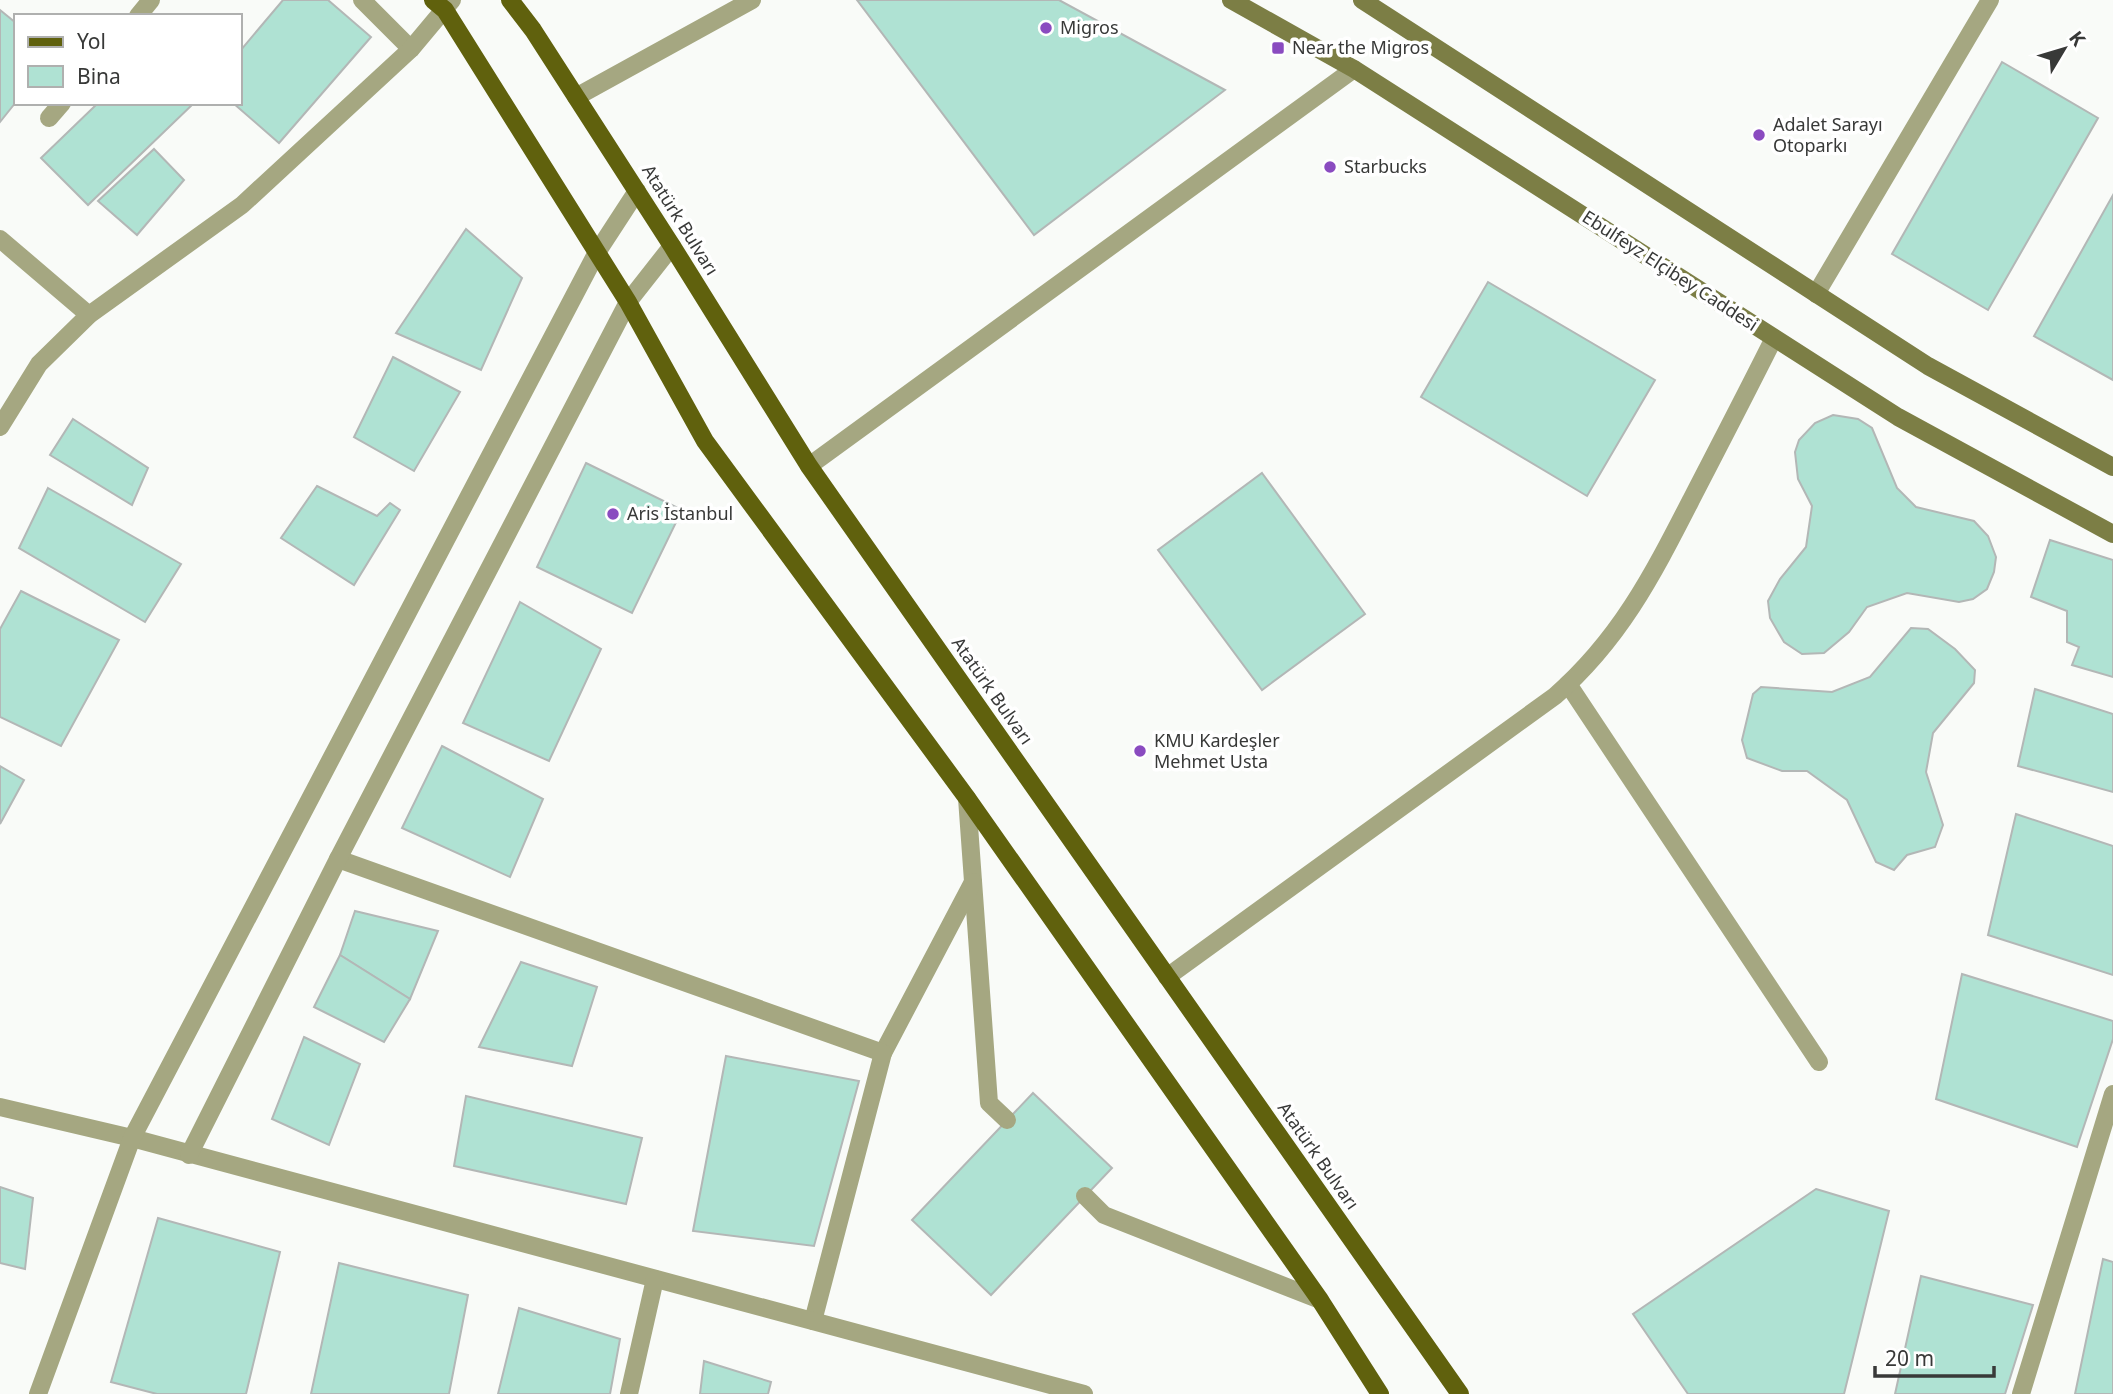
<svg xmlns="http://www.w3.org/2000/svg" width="2113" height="1394" viewBox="0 0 2113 1394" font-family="'Noto Sans',sans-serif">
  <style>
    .building { fill: #afe2d3; stroke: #b3b7b6; stroke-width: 2 }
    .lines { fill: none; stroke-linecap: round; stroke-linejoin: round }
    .lane { stroke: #a5a781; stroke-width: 18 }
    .street { stroke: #a5a781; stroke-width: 18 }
    .secondary { stroke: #7c7e45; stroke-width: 18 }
    .primary { stroke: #60610d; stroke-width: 18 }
    .poi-dot { fill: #8a4bc0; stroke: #fff; stroke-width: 2.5 }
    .labels { text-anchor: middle; stroke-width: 7; stroke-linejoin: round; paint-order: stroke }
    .poi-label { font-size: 18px; fill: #383938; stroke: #fff; text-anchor: start }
    .street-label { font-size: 18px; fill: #383938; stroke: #fff }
  </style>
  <rect width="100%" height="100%" fill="#f9fbf8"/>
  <g class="building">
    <path d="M283 0H328L371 37 279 143 233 103H240V51Z"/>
    <path d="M857 0H1059L1225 90 1034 235Z"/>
    <path d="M0 10 16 23V102L0 122Z"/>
    <path d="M2002 62 2098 118 1988 310 1892 254Z"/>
    <path d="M98 103H194L88 205 41 158Z"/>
    <path d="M154 149 184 180 137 235 98 201Z"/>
    <path d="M2113 195V380L2034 336Z"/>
    <path d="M466 229 522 278 481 370 396 333Z"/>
    <path d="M1488 282 1655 380 1587 496 1421 397Z"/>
    <path d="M393 357 460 392 414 471 354 437Z"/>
    <path d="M1833 415 1858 419 1872 428 1897 488 1916 507 1974 521 1988 536 1996 557 1994 572 1987 589 1973 599 1959 602 1907 593 1867 607 1849 632 1824 653 1802 654 1784 642 1770 618 1768 601 1780 579 1806 547 1812 506 1798 479 1795 452 1799 440 1815 423Z"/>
    <path d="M73 419 148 468 132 505 50 455Z"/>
    <path d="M586 463 682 510 632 613 537 567Z"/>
    <path d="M1262 473 1365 614 1262 690 1158 550Z"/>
    <path d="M317 486 377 516 390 503 400 510 354 585 281 538Z"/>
    <path d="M48 488 181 564 145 622 19 548Z"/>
    <path d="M2050 540 2113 560V677L2072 665 2079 647 2067 642V611L2031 597Z"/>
    <path d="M21 591 119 640 61 746 0 717V629Z"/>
    <path d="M520 602 601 649 549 761 463 723Z"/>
    <path d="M1911 628 1928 629 1955 649 1975 670 1974 683 1933 733 1926 772 1943 825 1935 847 1907 855 1894 870 1876 862 1847 800 1807 771H1782L1747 758 1742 740 1753 694 1761 687 1832 692 1870 677Z"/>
    <path d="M2035 689 2113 714V792L2018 766Z"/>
    <path d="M442 746 543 799 510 877 402 828Z"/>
    <path d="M0 766 24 780 0 824Z"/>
    <path d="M2016 814 2113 846V975L1988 935Z"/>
    <path d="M355 911 438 931 410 999 340 955Z"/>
    <path d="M340 955 410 999 384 1042 314 1007Z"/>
    <path d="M521 962 597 987 572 1066 479 1047Z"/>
    <path d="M1962 974 2113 1021V1039L2077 1147 1936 1099Z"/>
    <path d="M304 1037 360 1064 329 1145 272 1119Z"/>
    <path d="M726 1056 859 1081 814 1246 693 1231Z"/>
    <path d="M1033 1093 1112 1168 991 1295 912 1220Z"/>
    <path d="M466 1096 642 1138 626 1204 454 1166Z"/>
    <path d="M0 1187 33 1198 25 1269 0 1263Z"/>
    <path d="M1816 1189 1889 1211 1844 1394H1688L1633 1314Z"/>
    <path d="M158 1218 280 1252 246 1394H157L111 1382Z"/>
    <path d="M2103 1259 2113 1262V1394H2075Z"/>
    <path d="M339 1263 468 1295 449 1394H311Z"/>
    <path d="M1921 1276 2033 1305 2005 1394H1895Z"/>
    <path d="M519 1308 620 1339 610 1394H498Z"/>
    <path d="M704 1361 771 1382 768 1394H700Z"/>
  </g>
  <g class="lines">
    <g class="lane">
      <path d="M1568 684 1819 1062"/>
      <path d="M967 798 989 1103 1007 1120"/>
      <path d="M883 1053 973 882"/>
      <path d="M1085 1196 1104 1215 1320 1300"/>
    </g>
    <g class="street">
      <path d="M362 0 411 49"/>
      <path d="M138 16 151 0"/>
      <path d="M576 97 752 0"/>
      <path d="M49 118 62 103"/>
      <path d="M0 239 89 315"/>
      <path d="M1816 294 1990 0"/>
      <path d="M0 427 39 364 89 315 242 205 411 49 452 0"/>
      <path d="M809 466 1354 69"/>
      <path d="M338 859 883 1053 813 1321"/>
      <path d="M1167 977 1555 696C1620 639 1652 576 1691 500 1719 446 1747 392 1774 338"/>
      <path d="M0 1107 132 1138 1084 1394"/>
      <path d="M189 1155 338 859 628 302 672 246"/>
      <path d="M38 1394 132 1138 596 254 637 191"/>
      <path d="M629 1394 655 1279"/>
      <path d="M2021 1394 2113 1094"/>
    </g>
    <g class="secondary">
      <path d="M1231 0 1354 69 1898 417 2113 534"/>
      <path d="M1362 0 1928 366 2113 467"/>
    </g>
    <g class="primary">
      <path d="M433 0 445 10 628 302 705 441 967 798 1320 1300 1380 1394"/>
      <path d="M510 0 533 30 672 246 809 466 1460 1394"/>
    </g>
  </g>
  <g class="poi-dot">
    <circle cx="1046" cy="28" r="7"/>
    <rect x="1271" y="41" width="14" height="14" rx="3.5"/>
    <circle cx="1759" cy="135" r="7"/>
    <circle cx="1330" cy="167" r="7"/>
    <circle cx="613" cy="514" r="7"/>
    <circle cx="1140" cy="751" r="7"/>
  </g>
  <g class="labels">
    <g class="poi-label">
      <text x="1060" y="34">Migros</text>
      <text x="1292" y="54">Near the Migros</text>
      <text x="1773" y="131">Adalet Sarayı<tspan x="1773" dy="21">Otoparkı</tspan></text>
      <text x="1344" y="173">Starbucks</text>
      <text x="627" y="520">Aris İstanbul</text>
      <text x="1154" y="747">KMU Kardeşler<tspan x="1154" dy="21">Mehmet Usta</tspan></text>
    </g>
    <g class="street-label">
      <text transform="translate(680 220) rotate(58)" y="6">Atatürk Bulvarı</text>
      <text transform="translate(1670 271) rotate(33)" y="6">Ebulfeyz Elçibey Caddesi</text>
      <text transform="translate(992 691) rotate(55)" y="6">Atatürk Bulvarı</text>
      <text transform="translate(1318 1156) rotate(55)" y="6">Atatürk Bulvarı</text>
    </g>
  </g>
  <rect x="14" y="14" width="228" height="91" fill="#ffffff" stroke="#afb0af" stroke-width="2"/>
  <rect x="28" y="37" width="35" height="10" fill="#60610d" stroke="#afb0af" stroke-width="2"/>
  <text x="77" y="49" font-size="21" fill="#383938">Yol</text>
  <rect x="28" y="66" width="35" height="21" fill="#afe2d3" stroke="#afb0af" stroke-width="2"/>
  <text x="77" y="84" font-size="21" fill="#383938">Bina</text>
  <g transform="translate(2064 49) rotate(52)" stroke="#ffffff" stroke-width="5" paint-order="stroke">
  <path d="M0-5L12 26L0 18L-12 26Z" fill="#383938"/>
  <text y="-10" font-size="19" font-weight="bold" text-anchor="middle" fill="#383938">K</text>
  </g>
  <path d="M1875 1366v10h119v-10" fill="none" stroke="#383938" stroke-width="3.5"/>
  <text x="1885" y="1366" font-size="21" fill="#383938" stroke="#ffffff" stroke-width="5" paint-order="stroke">20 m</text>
</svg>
